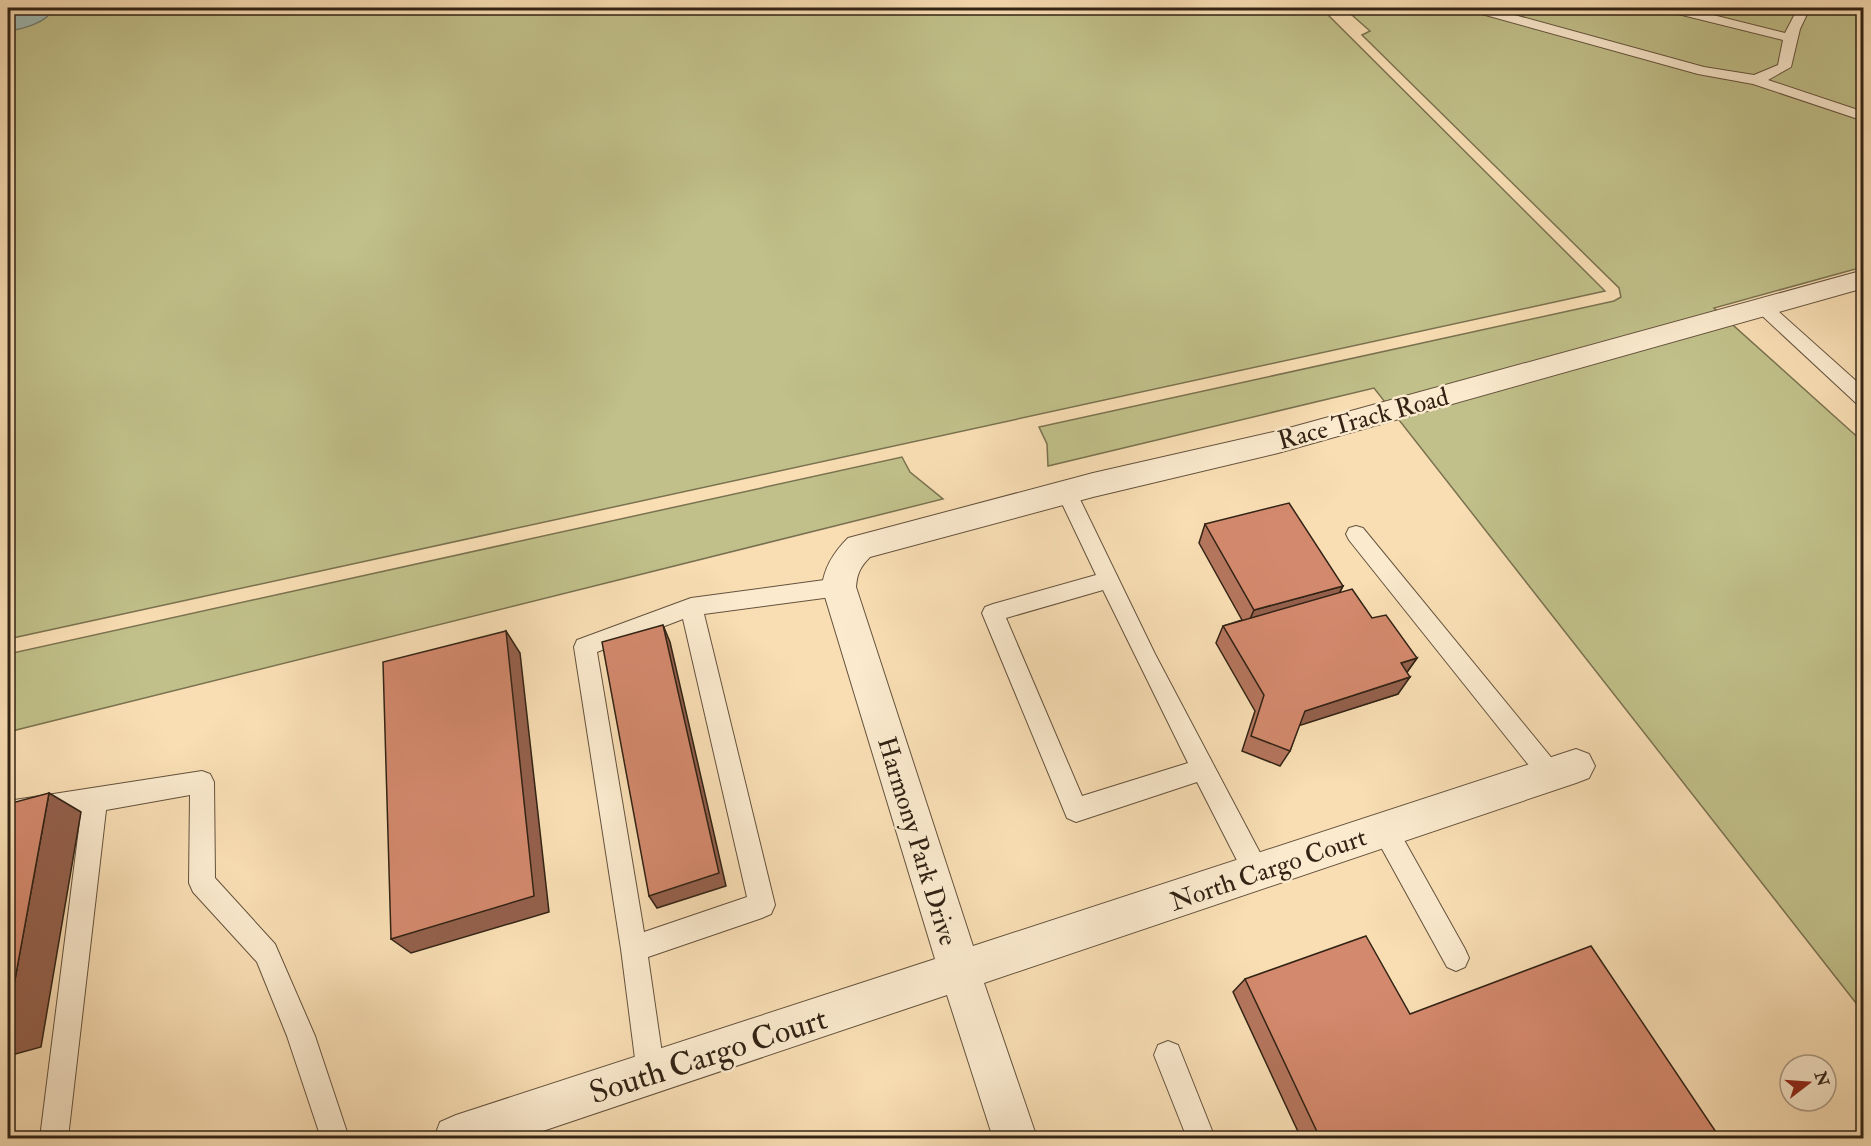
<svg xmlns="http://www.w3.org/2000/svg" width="1871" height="1146" viewBox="0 0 1871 1146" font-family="'IM FELL Double Pica',serif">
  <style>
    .green { fill: #c1c08a; stroke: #7a7250; stroke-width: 1.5 }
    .water { fill: #a0bbb5; stroke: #747e75; stroke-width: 1.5 }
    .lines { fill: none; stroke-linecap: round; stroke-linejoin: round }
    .lane-casing { stroke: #64523d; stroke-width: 2 }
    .street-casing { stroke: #64523d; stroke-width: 2 }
    .lane { fill: #fbeace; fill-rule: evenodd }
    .street { fill: #fbeace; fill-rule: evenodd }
    .wall { fill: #b5765e; stroke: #322315; stroke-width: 1.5 }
    .shaded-wall { fill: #94604c; stroke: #322315; stroke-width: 1.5 }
    .building { fill: #d3896d; stroke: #322315; stroke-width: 1.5 }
    .labels { text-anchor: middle; stroke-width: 5; stroke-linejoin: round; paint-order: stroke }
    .street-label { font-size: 26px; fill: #322315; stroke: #fbeace }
    .near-street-label { font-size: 32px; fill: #322315; stroke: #fbeace }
  </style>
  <rect width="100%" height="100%" fill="#f9deb4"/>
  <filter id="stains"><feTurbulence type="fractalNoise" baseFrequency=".00333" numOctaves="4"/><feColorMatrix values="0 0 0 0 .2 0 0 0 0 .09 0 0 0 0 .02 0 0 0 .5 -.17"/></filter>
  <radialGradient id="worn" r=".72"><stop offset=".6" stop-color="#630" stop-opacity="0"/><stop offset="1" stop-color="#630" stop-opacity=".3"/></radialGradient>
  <g class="green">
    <path d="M8 8H1321L1605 291 8 639Z"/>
    <path d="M1344 8H1863V267L1714 308 1863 442V1012L1374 388 1048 466 1047 444 1039 427 1614 301 1621 297 1619 288 1362 35 1370 31Z"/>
    <path d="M902 457 910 472 943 499 8 732V654Z"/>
  </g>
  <path class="water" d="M8 8H53C48 23 22 29 8 31Z"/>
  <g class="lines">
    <g class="lane-casing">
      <g id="lane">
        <path d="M1469 8H1489L1704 67 1754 75 1778 65 1783 40 1666 11 1665 8H1685L1785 33 1798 8H1810L1800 29 1791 67 1768 80 1864 112V121L1753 84 1698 74 1471 11Z"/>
        <path d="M1763 301 1769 303 1864 388V406L1857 404 1757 311 1754 307 1757 303Z"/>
        <path d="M1066 483 1073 486 1076 491 1155 654 1266 864 1270 873 1266 882 1257 885 1248 882 1197 782 1076 822 1067 818 982 613 985 607 993 604 1096 575 1056 491 1059 486ZM1103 590 1188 763 1082 796 1006 618Z"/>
        <path d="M1356 526 1363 528 1559 767 1563 775 1559 783 1551 786 1543 783 1349 540 1346 534 1349 528Z"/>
        <path d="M839 578 846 581 850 587 846 593 839 596 704 614 775 905 771 914 762 918 648 957 665 1074 661 1084 651 1088 641 1084 637 1074 621 949 574 647 577 640 691 598ZM683 619 747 897 644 932 597 652Z"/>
        <path d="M202 771 210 774 214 782 215 878 275 944 315 1036 349 1138H321L287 1036 257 962 193 892 189 883 190 795 106 810 68 1138H40L81 813 8 824V801Z"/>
        <path d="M1385 818 1394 822 1465 949 1469 958 1465 967 1456 971 1447 967 1376 838 1373 830 1376 822Z"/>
        <path d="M1168 1041 1178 1045 1215 1138H1187L1154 1055 1158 1045Z"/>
      </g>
    </g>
    <g class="street-casing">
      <path id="street" d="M1864 270V288L1278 453 1093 497 870 557C860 567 857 574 856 587L973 946 1576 749 1589 754 1595 766 1589 778 1576 783 984 983 1037 1138H993L947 995 522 1138H434L440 1122 456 1115 935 959 822 587C824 567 834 552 848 538L1093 473 1278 431Z"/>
    </g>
    <use href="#lane" class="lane"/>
    <use href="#street" class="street"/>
  </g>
  <g class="wall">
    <path d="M1205 524 1343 586 1340 592 1372 618 1417 658 1407 672 1398 694 1299 725 1290 751 1280 766 1242 751 1255 711 1216 643 1223 626 1242 620 1199 543Z"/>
    <path d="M1245 979 1410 1014 1720 1138H1301L1233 992Z"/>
  </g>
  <g class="shaded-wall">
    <path d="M1343 586 1333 604 1246 628 1254 610Z"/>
    <path d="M663 625 670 642 726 886 657 908 649 896Z"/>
    <path d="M506 631 520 653 549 912 411 953 391 939Z"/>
    <path d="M1417 658 1405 675 1401 663Z"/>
    <path d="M1410 677 1398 694 1295 727 1305 711Z"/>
    <path d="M49 793 81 812 41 1047 8 1056V1018Z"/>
  </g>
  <g class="building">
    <path d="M1289 503 1343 586 1254 610 1205 524Z"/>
    <path d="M1352 589 1372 618 1386 615 1417 658 1401 663 1410 677 1305 711 1290 751 1251 736 1264 695 1223 626Z"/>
    <path d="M663 625 719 873 649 896 602 642Z"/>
    <path d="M506 631 534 896 391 939 383 662Z"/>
    <path d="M49 793 8 1018V804Z"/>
    <path d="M1366 936 1410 1014 1591 946 1720 1138H1320L1245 979Z"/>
  </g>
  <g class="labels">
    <g class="street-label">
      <text transform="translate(1363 418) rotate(-15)" y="9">Race Track Road</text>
      <text transform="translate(918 841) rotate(73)" y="9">Harmony Park Drive</text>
      <text transform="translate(1268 869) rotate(-19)" y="9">North Cargo Court</text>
    </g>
    <g class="near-street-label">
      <text transform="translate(708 1055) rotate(-18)" y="11">South Cargo Court</text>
    </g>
  </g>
  <rect width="1871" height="1146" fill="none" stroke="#f9deb4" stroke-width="30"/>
  <rect x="9" y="9" width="1853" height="1128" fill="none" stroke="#322315" stroke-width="3"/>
  <rect x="15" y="15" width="1841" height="1116" fill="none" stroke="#322315" stroke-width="1.5"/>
  <g transform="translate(1808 1083) rotate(73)"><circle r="28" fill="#fbeace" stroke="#ab9a84" stroke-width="1.5"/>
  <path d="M0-4.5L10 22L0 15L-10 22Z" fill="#8f2418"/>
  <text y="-9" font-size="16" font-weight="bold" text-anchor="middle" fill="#322315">N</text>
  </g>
  <rect width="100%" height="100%" filter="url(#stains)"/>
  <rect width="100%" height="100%" fill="url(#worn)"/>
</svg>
